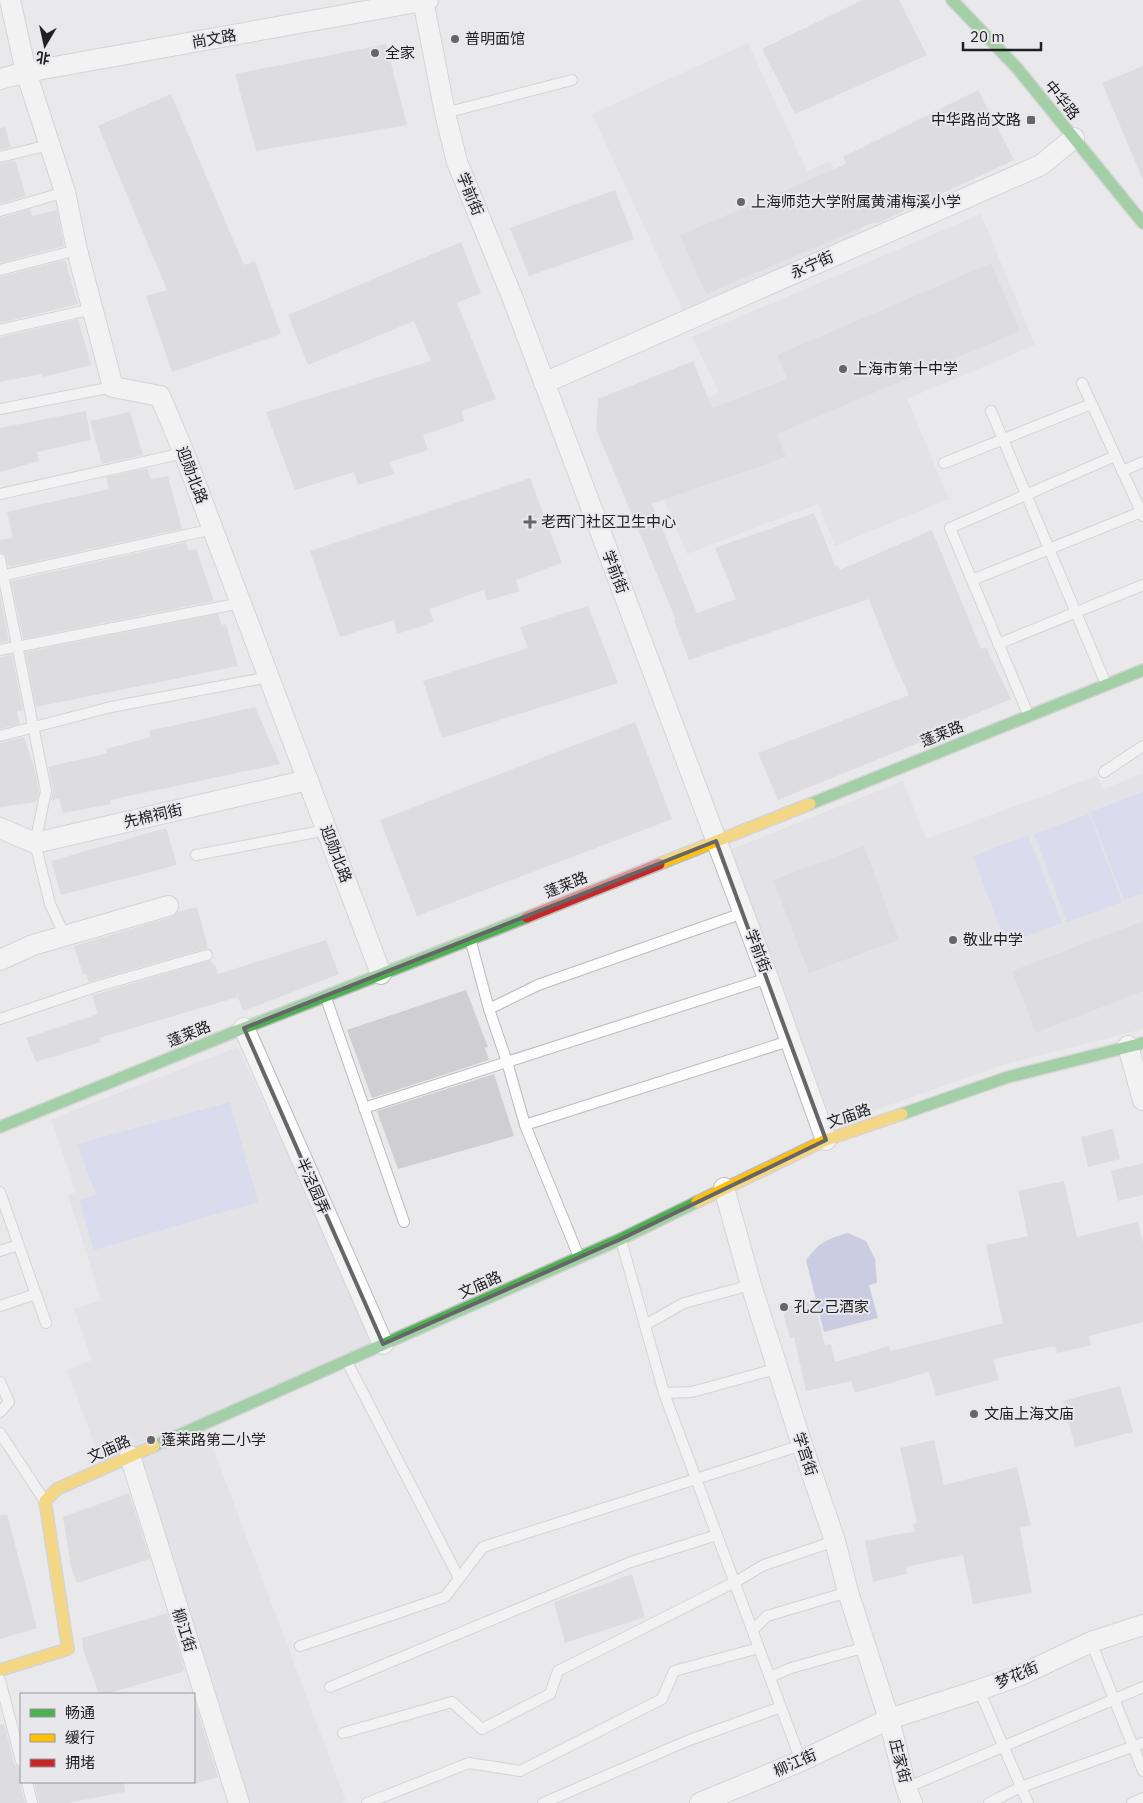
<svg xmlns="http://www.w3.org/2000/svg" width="1143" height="1803" viewBox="0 0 1143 1803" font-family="'IBM Plex Sans','Noto Sans SC',sans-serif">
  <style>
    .built { fill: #dbdce3 }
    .green { fill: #c7c9ef }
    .water { fill: #a6a9d7 }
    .building { fill: #cfcfd1 }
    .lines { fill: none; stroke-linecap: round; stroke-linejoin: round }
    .lane-casing { stroke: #bbbbbd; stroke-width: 12 }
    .street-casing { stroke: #bbbbbd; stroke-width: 22 }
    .fast-casing { stroke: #bbbbbd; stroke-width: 14 }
    .slow-casing { stroke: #bbbbbd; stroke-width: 14 }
    .jam-casing { stroke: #bbbbbd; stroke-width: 14 }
    .lane { stroke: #fcfcfc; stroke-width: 10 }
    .street { stroke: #fcfcfc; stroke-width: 20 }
    .fast { stroke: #4caf50; stroke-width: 11 }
    .slow { stroke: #ffc107; stroke-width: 11 }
    .jam { stroke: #c62828; stroke-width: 11 }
    .marked { fill: none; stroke: #666668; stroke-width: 4; stroke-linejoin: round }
    .poi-dot { fill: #666668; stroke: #e8e8ec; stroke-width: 2 }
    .labels { text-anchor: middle; stroke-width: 4; stroke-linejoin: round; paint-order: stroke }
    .street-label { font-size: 15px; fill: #202022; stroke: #e8e8ec }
    .poi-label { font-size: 15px; fill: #202022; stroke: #e8e8ec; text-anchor: start }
  </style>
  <rect width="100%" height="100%" fill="#e9e9eb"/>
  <g class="built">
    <path d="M748 43 807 171 830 161 862 233 684 313 592 114Z"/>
    <path d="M981 214 1035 345 907 399 949 499 835 546 818 504 687 554 633 427 719 393 692 337Z"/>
    <path d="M1143 773V1029L1000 1066 847 1120 827 1110 730 850 903 781 926 839 1097 776 1104 789Z"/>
    <path d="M238 1047 374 1341 204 1424 346 1801 341 1803H246L130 1457 103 1468 67 1370 92 1360 74 1309 101 1300 68 1195 76 1192 51 1119Z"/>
  </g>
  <g class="green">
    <path d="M1143 792V893L1124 900 1090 812Z"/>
    <path d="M1089 814 1122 902 1067 922 1034 834Z"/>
    <path d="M1028 835 1062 923 1006 944 973 856Z"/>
    <path d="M230 1102 258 1202 94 1250 79 1200 96 1195 77 1144Z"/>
  </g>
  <path class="water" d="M848 1233 866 1241 875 1259 877 1283 869 1285 878 1318 824 1332 806 1260C819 1243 826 1239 848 1233Z"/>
  <g class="building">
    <path d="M862 0H899L927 55 795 114 762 49Z"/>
    <path d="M386 44 407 125 256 151 235 74Z"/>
    <path d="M1143 66V180L1102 83Z"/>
    <path d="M978 90 1014 160 876 224 875 222 706 294 680 235 846 164 843 157Z"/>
    <path d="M171 94 244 265 255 261 281 334 172 372 146 296 167 290 98 126Z"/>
    <path d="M5 127 11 147 0 150V128Z"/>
    <path d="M15 160 26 196 0 204V164Z"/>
    <path d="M615 190 634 239 529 276 510 228Z"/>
    <path d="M30 209 32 216 57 210 64 246 0 263V218Z"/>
    <path d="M461 242 481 293 457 303 496 399 462 411 464 421 423 435 428 450 390 462 394 474 358 485 354 472 295 490 266 412 431 361 414 321 308 365 288 315Z"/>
    <path d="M65 260 78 304 0 323V277Z"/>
    <path d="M991 263 1020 331 777 434 786 457 652 504 697 613 736 599 715 548 814 513 835 565H837L840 570 932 530 981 649 986 647 1011 699 921 737 923 741 778 800 758 753 909 695 893 660 869 599 689 660 674 621 676 620 596 429 598 399 693 361 712 408 787 379 777 355Z"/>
    <path d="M78 319 91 365 42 377 41 374 0 382V337Z"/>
    <path d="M86 411 91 440 37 452 39 461 0 472V428Z"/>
    <path d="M130 412 143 455 102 464 90 421Z"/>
    <path d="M147 468 151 479 168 476 182 529 9 567 5 555 0 552V540L13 538 7 512 109 489 106 477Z"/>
    <path d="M530 478 562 563 516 580 519 591 487 601 484 590 429 609 434 622 397 634 394 620 340 637 310 551Z"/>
    <path d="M186 542 188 550 196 549 214 601 23 639 11 581Z"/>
    <path d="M0 594 9 641 0 643Z"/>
    <path d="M588 606 618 683 442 738 423 681 528 648 520 627Z"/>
    <path d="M218 614 222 625 226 624 238 666 36 707 25 652Z"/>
    <path d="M12 655 23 710 17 711 20 724 0 729V657Z"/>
    <path d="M255 707 280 764 110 800 111 804 63 813 59 799 51 800 53 790 48 767 107 753 106 749 151 737 149 731Z"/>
    <path d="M635 722 672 819 417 916 380 820Z"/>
    <path d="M24 737 35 770 39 791 37 802 0 807V743Z"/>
    <path d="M166 828 177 865 61 895 51 861Z"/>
    <path d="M864 846 899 940 809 973 773 880Z"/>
    <path d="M197 907 208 948 88 982 86 974H83L74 946 171 917 178 912Z"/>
    <path d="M1143 921V991L1036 1033 1012 971Z"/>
    <path d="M326 940 339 974 259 1005 243 1011 238 997 99 1038 101 1042 36 1062 26 1038 98 1014 92 995 97 994 211 960 213 965 215 964 218 974Z"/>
    <path d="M466 990 488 1047 485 1048 489 1060 372 1098 347 1030Z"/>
    <path d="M494 1074 514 1136 398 1169 377 1111Z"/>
    <path d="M1113 1129 1120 1159 1088 1167 1081 1137Z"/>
    <path d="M1143 1163V1195L1118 1201 1111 1171Z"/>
    <path d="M1064 1181 1077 1237 1138 1222 1143 1242V1322L1089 1336 1091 1345 1057 1353 1055 1346 993 1359 999 1380 936 1396 929 1372 855 1393 851 1381 806 1391 794 1337 790 1338 782 1308 814 1300 825 1345 831 1344 835 1362 889 1346 891 1351 1003 1323 986 1245 1028 1236 1018 1191Z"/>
    <path d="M1120 1386 1133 1432 1075 1447 1063 1401Z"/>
    <path d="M934 1440 944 1485 1017 1467 1031 1525 1020 1528 1032 1593 973 1604 963 1555 906 1567 907 1574 873 1582 865 1541 915 1531 913 1524 917 1523 900 1448Z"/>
    <path d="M129 1493 150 1559 77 1583 71 1567 63 1517Z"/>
    <path d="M7 1514 37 1628 0 1639V1515Z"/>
    <path d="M632 1574 645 1617 565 1643 554 1602Z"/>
    <path d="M167 1613 185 1671 106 1694H99L83 1649 82 1638Z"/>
    <path d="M196 1706 218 1777 194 1784V1707Z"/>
    <path d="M4 1724 14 1763 16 1766 21 1768 20 1784 25 1803H0V1725Z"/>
    <path d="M34 1782H124L125 1792 67 1803H39Z"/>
  </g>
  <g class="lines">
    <g class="lane-casing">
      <g id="lane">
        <path d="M445 113 572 80"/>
        <path d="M0 157 49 145"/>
        <path d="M0 211 65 192"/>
        <path d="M0 270 77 250"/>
        <path d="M0 330 79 312 94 310"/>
        <path d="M1082 383 1143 516"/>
        <path d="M0 409 113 387"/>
        <path d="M991 411 1106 684"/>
        <path d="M944 463 1091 404"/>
        <path d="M1122 471 1143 462"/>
        <path d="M0 494 184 453"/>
        <path d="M0 559 46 791 35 843 50 904 65 936"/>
        <path d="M0 576 213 529"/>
        <path d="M972 580 1141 512"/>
        <path d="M998 644 1143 585"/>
        <path d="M0 650 241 603"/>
        <path d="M1028 714 950 528 1115 456"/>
        <path d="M0 736 111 707 269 677"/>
        <path d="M1104 772 1143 746"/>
        <path d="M196 855 327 830"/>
        <path d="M471 942 489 1009 507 1062 525 1125 579 1257"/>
        <path d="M326 998 404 1222"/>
        <path d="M489 1009 538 985 743 913"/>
        <path d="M0 1019 95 987 207 955"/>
        <path d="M364 1108 768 978"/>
        <path d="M525 1125 789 1041"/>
        <path d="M0 1192 46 1323"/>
        <path d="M621 1240 664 1393 801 1761"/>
        <path d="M0 1251 18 1245"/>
        <path d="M0 1306 36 1294"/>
        <path d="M645 1325 684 1303 751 1285"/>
        <path d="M347 1362 459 1578"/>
        <path d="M0 1382 9 1402 0 1412"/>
        <path d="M664 1393 692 1392 779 1368"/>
        <path d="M0 1433 44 1500"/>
        <path d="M753 1630 767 1616 848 1592"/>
        <path d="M1091 1642 1143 1771"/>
        <path d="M300 1646 445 1597 483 1547 802 1445"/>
        <path d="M770 1677 791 1668 866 1647"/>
        <path d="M0 1680 21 1761"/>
        <path d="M330 1687 631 1562 717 1535"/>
        <path d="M979 1690 1028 1803"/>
        <path d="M343 1733 452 1702 482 1729 550 1694 558 1671 735 1582 764 1565 835 1541"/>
        <path d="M27 1782 32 1803"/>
        <path d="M906 1788 1143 1687"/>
        <path d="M367 1803 469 1763 520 1771 662 1699 674 1671 759 1648"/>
        <path d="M543 1803 687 1741 781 1707"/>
        <path d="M989 1803 1021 1787 1143 1743"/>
        <path d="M1132 1803 1143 1798"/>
      </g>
    </g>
    <g class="street-casing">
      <g id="street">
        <path d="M10 0 26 72 65 192 77 250 113 387 160 396 184 453 381 974"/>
        <path d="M423 0 445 113 457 162 513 299 768 978 826 1140"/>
        <path d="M0 79 26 72 428 0"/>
        <path d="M544 383 1041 165 1074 138"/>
        <path d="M0 828 35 843 308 780"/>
        <path d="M0 960 33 945 168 906"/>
        <path d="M244 1028 383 1344"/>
        <path d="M1128 1046 1143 1100"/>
        <path d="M724 1188 751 1285 802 1445 835 1541 848 1592 889 1719 906 1788 912 1803"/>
        <path d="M130 1456 239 1803"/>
        <path d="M700 1803 801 1761 889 1719 979 1690 1021 1675 1091 1642 1143 1625"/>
      </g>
    </g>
    <g class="fast-casing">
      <g id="fast">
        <path d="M952 0 1017 68 1143 223"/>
        <path d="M810 804 1143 670"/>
        <path d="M902 1114 1008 1077 1143 1043"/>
        <path d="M0 1127 244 1028 527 917"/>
        <path d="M154 1446 621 1239 697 1202"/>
      </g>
    </g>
    <g class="slow-casing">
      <g id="slow">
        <path d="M659 864 810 804"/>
        <path d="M697 1202 826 1140 902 1114"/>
        <path d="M0 1670 68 1649 45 1501 57 1489 154 1446"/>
      </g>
    </g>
    <g class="jam-casing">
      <path id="jam" d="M527 917 659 864"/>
    </g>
    <use href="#lane" class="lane"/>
    <use href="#street" class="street"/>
    <use href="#fast" class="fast"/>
    <use href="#slow" class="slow"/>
    <use href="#jam" class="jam"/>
  </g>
  <path d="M0 0H1143V1803H0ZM716 841 826 1140 621 1239 383 1344 244 1028Z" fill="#e9e9eb" fill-opacity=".55" fill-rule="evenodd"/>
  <path class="marked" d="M716 841 826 1140 621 1239 383 1344 244 1028Z"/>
  <g class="poi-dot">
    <circle cx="455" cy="39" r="5"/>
    <circle cx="375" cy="53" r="5"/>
    <rect x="1026" y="115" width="10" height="10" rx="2.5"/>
    <circle cx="741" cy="202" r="5"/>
    <circle cx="843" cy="369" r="5"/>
    <path d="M527.5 514.5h5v5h5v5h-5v5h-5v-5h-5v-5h5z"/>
    <circle cx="953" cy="940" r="5"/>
    <circle cx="784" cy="1307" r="5"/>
    <circle cx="974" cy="1414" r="5"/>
    <circle cx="151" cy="1440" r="5"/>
  </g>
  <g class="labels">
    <g class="street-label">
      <text transform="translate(214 39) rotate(-10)" y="5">尚文路</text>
      <text transform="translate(1062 100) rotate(51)" y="5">中华路</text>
      <text transform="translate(470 194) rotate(68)" y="5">学前街</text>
      <text transform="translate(812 265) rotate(-24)" y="5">永宁街</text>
      <text transform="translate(192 475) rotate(69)" y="5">迎勋北路</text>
      <text transform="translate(615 572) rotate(69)" y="5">学前街</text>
      <text transform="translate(942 734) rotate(-22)" y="5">蓬莱路</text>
      <text transform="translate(153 816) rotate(-13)" y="5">先棉祠街</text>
      <text transform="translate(336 854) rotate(69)" y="5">迎勋北路</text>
      <text transform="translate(566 885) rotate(-22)" y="5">蓬莱路</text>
      <text transform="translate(758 951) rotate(69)" y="5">学前街</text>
      <text transform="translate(189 1034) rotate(-22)" y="5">蓬莱路</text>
      <text transform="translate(849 1116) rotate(-19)" y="5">文庙路</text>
      <text transform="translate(313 1186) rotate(66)" y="5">半泾园弄</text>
      <text transform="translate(480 1285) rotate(-24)" y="5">文庙路</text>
      <text transform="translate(109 1449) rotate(-24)" y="5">文庙路</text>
      <text transform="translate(805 1454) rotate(72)" y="5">学宫街</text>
      <text transform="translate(184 1630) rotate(72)" y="5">柳江街</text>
      <text transform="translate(1017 1675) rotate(-23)" y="5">梦花街</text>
      <text transform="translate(900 1761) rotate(76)" y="5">庄家街</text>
      <text transform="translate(795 1763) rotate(-24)" y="5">柳江街</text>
    </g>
    <g class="poi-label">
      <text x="465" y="44">普明面馆</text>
      <text x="385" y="58">全家</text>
      <text x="1021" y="125" text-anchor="end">中华路尚文路</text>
      <text x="751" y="207">上海师范大学附属黄浦梅溪小学</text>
      <text x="853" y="374">上海市第十中学</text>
      <text x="541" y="527">老西门社区卫生中心</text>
      <text x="963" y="945">敬业中学</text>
      <text x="794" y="1312">孔乙己酒家</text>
      <text x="984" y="1419">文庙上海文庙</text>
      <text x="161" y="1445">蓬莱路第二小学</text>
    </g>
  </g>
  <rect x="20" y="1693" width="175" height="90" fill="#e8e8ec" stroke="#98989b"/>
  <rect x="30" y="1709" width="25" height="8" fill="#4caf50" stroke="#98989b"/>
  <text x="65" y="1718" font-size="15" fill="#202022">畅通</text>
  <rect x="30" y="1734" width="25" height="8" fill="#ffc107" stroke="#98989b"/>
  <text x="65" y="1743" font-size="15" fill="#202022">缓行</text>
  <rect x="30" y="1759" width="25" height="8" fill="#c62828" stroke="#98989b"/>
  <text x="65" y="1768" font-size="15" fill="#202022">拥堵</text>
  <g transform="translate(45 45) rotate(189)" stroke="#e8e8ec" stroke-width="4" paint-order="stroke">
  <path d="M0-4L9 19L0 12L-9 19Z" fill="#202022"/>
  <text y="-8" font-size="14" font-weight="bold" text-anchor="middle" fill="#202022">北</text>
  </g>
  <path d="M963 42v8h78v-8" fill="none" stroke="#202022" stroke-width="2.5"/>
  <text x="970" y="42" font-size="15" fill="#202022" stroke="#e8e8ec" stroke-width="4" paint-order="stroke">20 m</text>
</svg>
